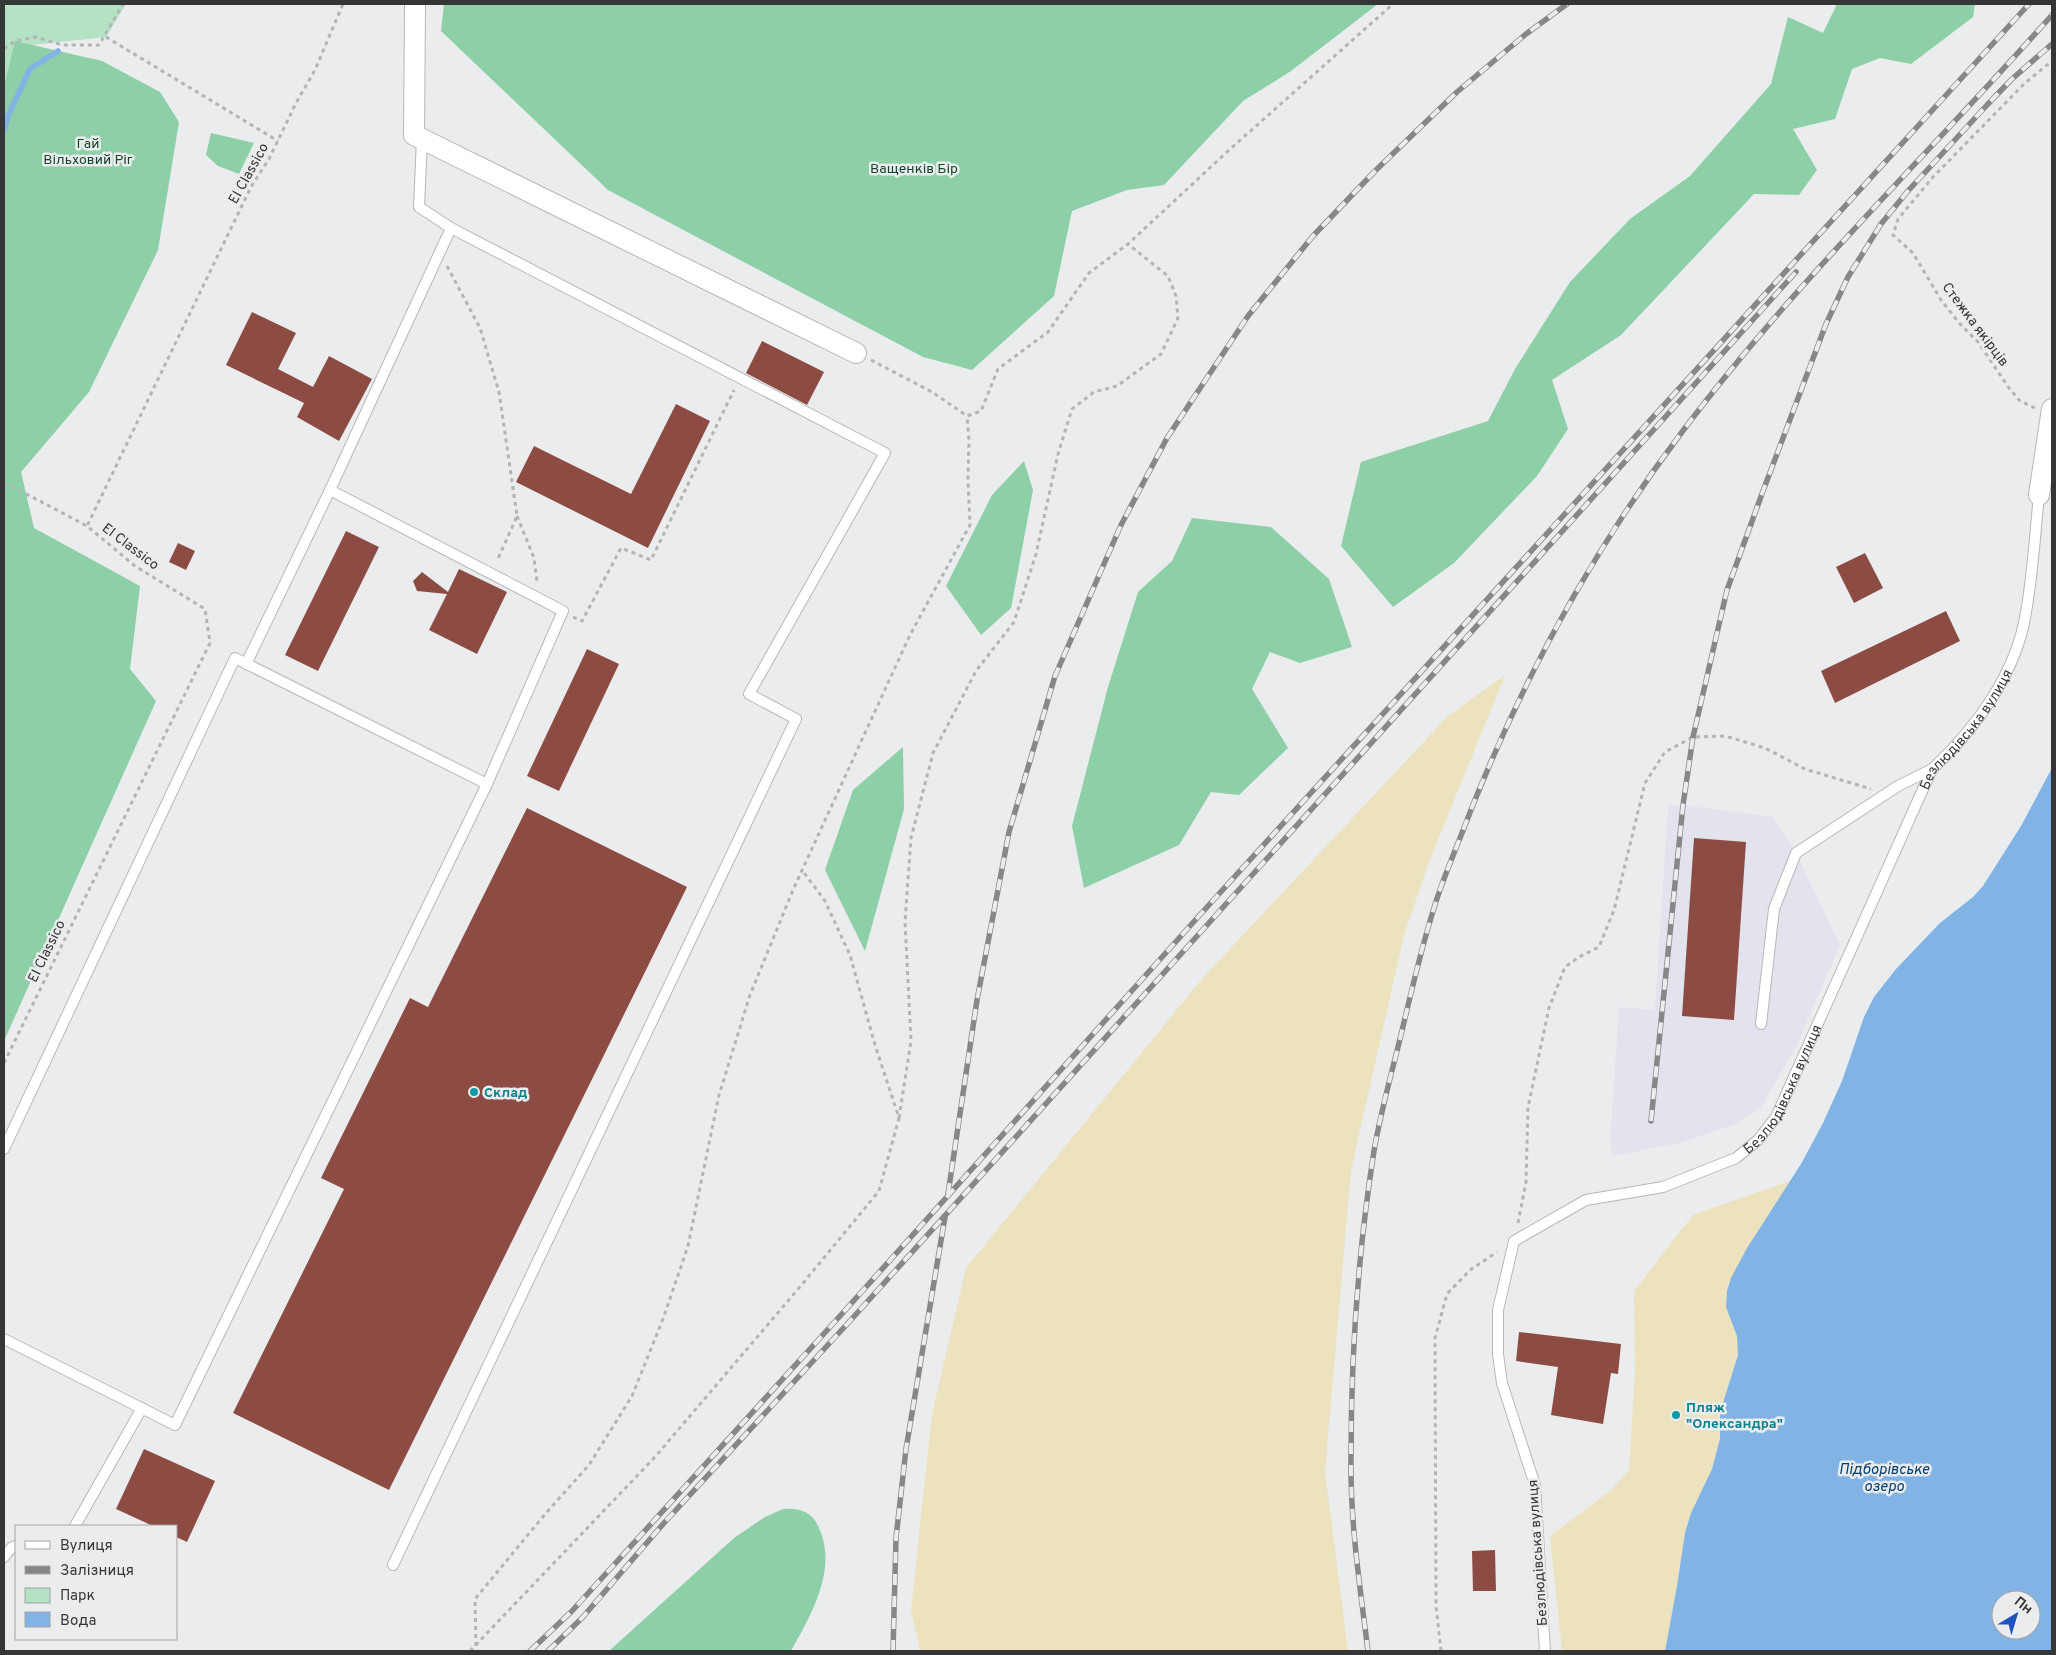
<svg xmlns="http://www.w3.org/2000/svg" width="2056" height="1655" viewBox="0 0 2056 1655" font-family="Overpass,sans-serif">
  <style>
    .built { fill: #e3e3ed }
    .green { fill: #b4e2c4 }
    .forest { fill: #8dcfa6 }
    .sand { fill: #ece2bd }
    .water { fill: #81b3e5; fill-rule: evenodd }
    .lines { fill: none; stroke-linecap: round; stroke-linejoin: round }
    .stream { stroke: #81b3e5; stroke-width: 5.5 }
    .building { fill: #8d4c43 }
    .lane-casing { stroke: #b7b7ba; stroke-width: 12 }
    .street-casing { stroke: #b7b7ba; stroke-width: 22 }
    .path { stroke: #b3b4b6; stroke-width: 3; stroke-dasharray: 4 4; stroke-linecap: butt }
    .lane { stroke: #fff; stroke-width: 10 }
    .street { stroke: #fff; stroke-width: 20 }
    .rail-casing { stroke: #868788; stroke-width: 5.5 }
    .rail { stroke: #ebecee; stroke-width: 4; stroke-dasharray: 11; stroke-linecap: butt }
    .culture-dot { fill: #0f9aa8; stroke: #ebecee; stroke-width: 2 }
    .labels { text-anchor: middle; stroke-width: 5; stroke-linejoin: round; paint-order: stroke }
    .park-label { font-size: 14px; fill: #13462a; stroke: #ebecee }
    .street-label { font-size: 14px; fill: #353636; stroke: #ebecee }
    .culture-label { font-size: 14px; font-weight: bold; fill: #0d838f; stroke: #ebecee; text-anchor: start }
    .water-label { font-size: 15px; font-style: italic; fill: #053f6d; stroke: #ebecee }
  </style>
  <rect width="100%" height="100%" fill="#ebecee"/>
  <path class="built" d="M1683 805 1772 817 1796 853 1840 945 1797 1045 1761 1107 1736 1124 1683 1142 1613 1156 1610 1142 1619 1007 1655 1010 1668 806Z"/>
  <path class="green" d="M4 4H126L106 37 23 46 4 97Z"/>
  <g class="forest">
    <path d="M444 4H1378L1291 71 1243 101 1164 185 1127 190 1072 211 1054 296 972 370 923 357 608 190 441 31Z"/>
    <path d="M1837 4H1975L1973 17 1911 64 1880 58 1852 69 1835 119 1793 129 1817 170 1799 195 1754 194 1621 335 1552 380 1568 429 1537 476 1454 563 1393 607 1341 546 1361 462 1488 421 1515 369 1570 282 1630 219 1690 176 1771 84 1788 17 1823 33Z"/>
    <path d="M15 41 102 61 160 92 179 122 158 250 89 392 21 472 34 528 140 586 130 669 156 701 4 1041V87Z"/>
    <path d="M211 133 254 143 239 174 218 166 206 155Z"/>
    <path d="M1024 461 1033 490 1011 608 981 635 946 586 992 495Z"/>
    <path d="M1192 518 1271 527 1329 579 1352 647 1300 663 1270 652 1252 689 1288 748 1239 795 1211 792 1179 845 1084 888 1072 826 1108 687 1138 592 1172 561Z"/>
    <path d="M903 747 904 809 865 951 825 870 853 790Z"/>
    <path d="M783 1509C799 1508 811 1511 818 1526 839 1568 811 1615 791 1651H609L734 1538 765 1517Z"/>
  </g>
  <g class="sand">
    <path d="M1505 675 1429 862 1404 935 1351 1170 1325 1472 1348 1651H920L911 1610 932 1414 966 1268 1201 980 1448 716Z"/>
    <path d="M1790 1181 1747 1248 1728 1286 1726 1307 1737 1336 1738 1355 1720 1412V1439L1712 1469 1691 1513 1685 1533 1677 1586 1665 1651H1562L1550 1536 1610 1491 1629 1471 1635 1371 1634 1291 1693 1215Z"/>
  </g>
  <path class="water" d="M2052 768V1651H1665L1677 1586 1685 1533 1691 1513 1712 1469 1720 1439V1412L1738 1355 1737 1336 1726 1307 1727 1291 1731 1278 1747 1248 1801 1164 1823 1123 1842 1081 1864 1017 1874 997 1896 969 1940 923 1973 897 1983 886 2021 826ZM2001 1600H2031V1630H2001Z"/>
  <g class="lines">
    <path class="stream" d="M4 131 8 116 30 69 58 51"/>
  </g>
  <g class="building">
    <path d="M252 312 296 333 278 369 313 387 329 356 372 379 339 441 297 417 304 403 226 365Z"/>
    <path d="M762 341 824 372 807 405 746 373Z"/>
    <path d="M676 404 710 421 648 548 516 482 534 446 631 494Z"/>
    <path d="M346 531 379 547 318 671 285 655Z"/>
    <path d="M178 543 195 551 186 570 169 562Z"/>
    <path d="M1865 553 1883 588 1854 603 1836 567Z"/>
    <path d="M459 569 507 592 477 654 429 630 447 594 417 591 413 581 422 572 448 592Z"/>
    <path d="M1946 611 1960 641 1835 703 1821 671Z"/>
    <path d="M587 649 619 664 559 791 527 776Z"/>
    <path d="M527 808 687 887 389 1490 233 1413 344 1189 321 1178 410 998 428 1007Z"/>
    <path d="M1694 838 1746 842 1734 1020 1682 1016Z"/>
    <path d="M1519 1332 1621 1344 1618 1374 1611 1373 1603 1424 1551 1415 1558 1367 1516 1361Z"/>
    <path d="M144 1449 215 1481 187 1542 176 1537V1526H153L116 1509Z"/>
    <path d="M1495 1550 1496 1591H1473L1472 1551Z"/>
  </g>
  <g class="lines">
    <g class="lane-casing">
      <g id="lane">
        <path d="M422 139 419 207 451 228"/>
        <path d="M330 490 451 228 885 453 749 694 796 719 393 1565"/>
        <path d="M246 664 330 490 563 611 487 784"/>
        <path d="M1761 1024 1774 909 1796 853 1898 786 1932 769"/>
        <path d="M4 1149 235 658 487 784 175 1425 4 1339"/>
        <path d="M75 1526 142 1408"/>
        <path d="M4 1557 12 1547 16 1546"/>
        <path id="s1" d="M1545 1651 1535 1485 1502 1383 1498 1354V1310L1514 1241 1586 1200 1663 1187 1736 1158 1758 1140 1776 1117 1932 769C1976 729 2017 672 2026 612 2033 573 2035 534 2039 495"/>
      </g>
    </g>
    <g class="street-casing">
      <g id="street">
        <path d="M415 4 414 135 856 353"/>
        <path d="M2039 495 2052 409"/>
      </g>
    </g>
    <g class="path">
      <path d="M106 37 278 141"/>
      <path d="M4 49 15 41 36 37 62 45H99L123 4"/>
      <path d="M447 266 480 328 499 392 517 516 497 561"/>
      <path d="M871 360 932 392 967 416 981 411 998 369 1048 332 1089 273 1128 244 1228 151 1393 4"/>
      <path d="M2035 408 2020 401 2009 388 1978 342 1960 324 1941 300 1913 253 1893 235 1898 219 1933 177 2025 83 2052 61"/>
      <path d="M4 484 17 489 87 526"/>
      <path d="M517 516 534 558 537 581"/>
      <path d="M573 617 582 621 621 548 651 560 734 390"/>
      <path d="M4 1063 210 643 205 609 135 566 87 526 251 187 269 159 296 103 315 70 343 4"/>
      <path d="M899 1118 911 1041 905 922 911 838 933 753 976 671 1014 622 1036 554 1058 454 1072 409 1094 392 1117 386 1161 354 1178 318 1176 296 1168 276 1128 244"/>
      <path d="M1518 1223 1526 1182 1528 1107 1549 1008 1565 967 1579 957 1599 947 1614 910 1645 783 1665 752 1693 737 1725 736 1765 748 1805 769 1871 789"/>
      <path d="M476 1646 475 1599 546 1513 589 1465 632 1396 663 1319 688 1246 719 1095 750 995 793 890 910 635 970 525 968 479 969 441 967 416"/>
      <path d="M470 1651 655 1457 799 1288 879 1191 899 1118 875 1045 850 955 825 901 802 870"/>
      <path d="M1441 1651 1436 1606 1435 1338 1447 1294 1470 1270 1497 1252"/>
    </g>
    <use href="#lane" class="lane"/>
    <use href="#street" class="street"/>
    <g class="rail-casing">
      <g id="rail">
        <path d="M1651 1121 1683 805 1693 737 1727 590 1763 491 1826 324 1848 277 1881 224 1907 192 1987 105 2012 79 2052 44"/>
        <path d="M948 1194 977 1000 1009 832 1055 676 1121 525 1167 438 1248 316 1313 236 1375 171 1457 92 1526 34 1567 4"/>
        <path d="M530 1651 572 1611 840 1316 1198 917 2029 4"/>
        <path d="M548 1651 582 1618 664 1523 849 1322 1796 272"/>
        <path d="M893 1651 896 1538 906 1449 945 1217"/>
        <path d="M1368 1651C1360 1587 1350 1522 1351 1457 1351 1355 1358 1252 1374 1151 1380 1115 1390 1079 1399 1043 1410 998 1420 952 1434 908 1441 884 1451 861 1460 838 1515 693 1589 555 1682 432 1794 283 1929 154 2052 15"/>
      </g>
    </g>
    <use href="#rail" class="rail"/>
  </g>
  <g class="culture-dot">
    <circle cx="474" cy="1092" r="5"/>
    <circle cx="1676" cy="1415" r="5"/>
  </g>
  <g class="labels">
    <g class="park-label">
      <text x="88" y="148">Гай<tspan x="88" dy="16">Вільховий Ріг</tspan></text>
      <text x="914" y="173">Ващенків Бір</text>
    </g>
    <g class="street-label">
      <text transform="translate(248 173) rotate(-61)" y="5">El Classico</text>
      <text transform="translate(1976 324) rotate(53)" y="5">Стежка якірців</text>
      <text transform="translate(131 546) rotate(37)" y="5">El Classico</text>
      <text dy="5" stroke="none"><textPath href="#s1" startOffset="1148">Безлюдівська вулиця</textPath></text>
      <text transform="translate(46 951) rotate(-64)" y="5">El Classico</text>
      <text dy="5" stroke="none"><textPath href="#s1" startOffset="742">Безлюдівська вулиця</textPath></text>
      <text transform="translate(1537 1553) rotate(-94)" y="5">Безлюдівська вулиця</text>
    </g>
    <g class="culture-label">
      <text x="484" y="1097">Склад</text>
      <text x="1686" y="1412">Пляж<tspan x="1686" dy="16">"Олександра"</tspan></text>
    </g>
    <g class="water-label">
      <text x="1884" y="1474">Підборівське<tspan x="1884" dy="17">озеро</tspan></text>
    </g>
  </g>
  <rect width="2056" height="1655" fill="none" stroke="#353636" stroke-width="10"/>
  <rect x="15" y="1525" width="162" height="115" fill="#ebecee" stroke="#a2a3a4"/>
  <rect x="25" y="1541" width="25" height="8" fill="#ffffff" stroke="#a2a3a4"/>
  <text x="60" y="1550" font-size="15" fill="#353636">Вулиця</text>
  <rect x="25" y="1566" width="25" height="8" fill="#868788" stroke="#a2a3a4"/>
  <text x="60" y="1575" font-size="15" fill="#353636">Залізниця</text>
  <rect x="25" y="1588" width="25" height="15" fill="#b4e2c4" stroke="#a2a3a4"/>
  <text x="60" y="1600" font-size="15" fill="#353636">Парк</text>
  <rect x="25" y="1612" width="25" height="15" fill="#81b3e5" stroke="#a2a3a4"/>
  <text x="60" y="1625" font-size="15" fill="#353636">Вода</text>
  <g transform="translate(2016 1615) rotate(38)"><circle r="24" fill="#ebecee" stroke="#a2a3a4"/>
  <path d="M0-4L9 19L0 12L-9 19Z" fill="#1f53c0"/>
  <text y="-8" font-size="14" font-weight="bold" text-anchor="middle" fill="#353636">Пн</text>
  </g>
</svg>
